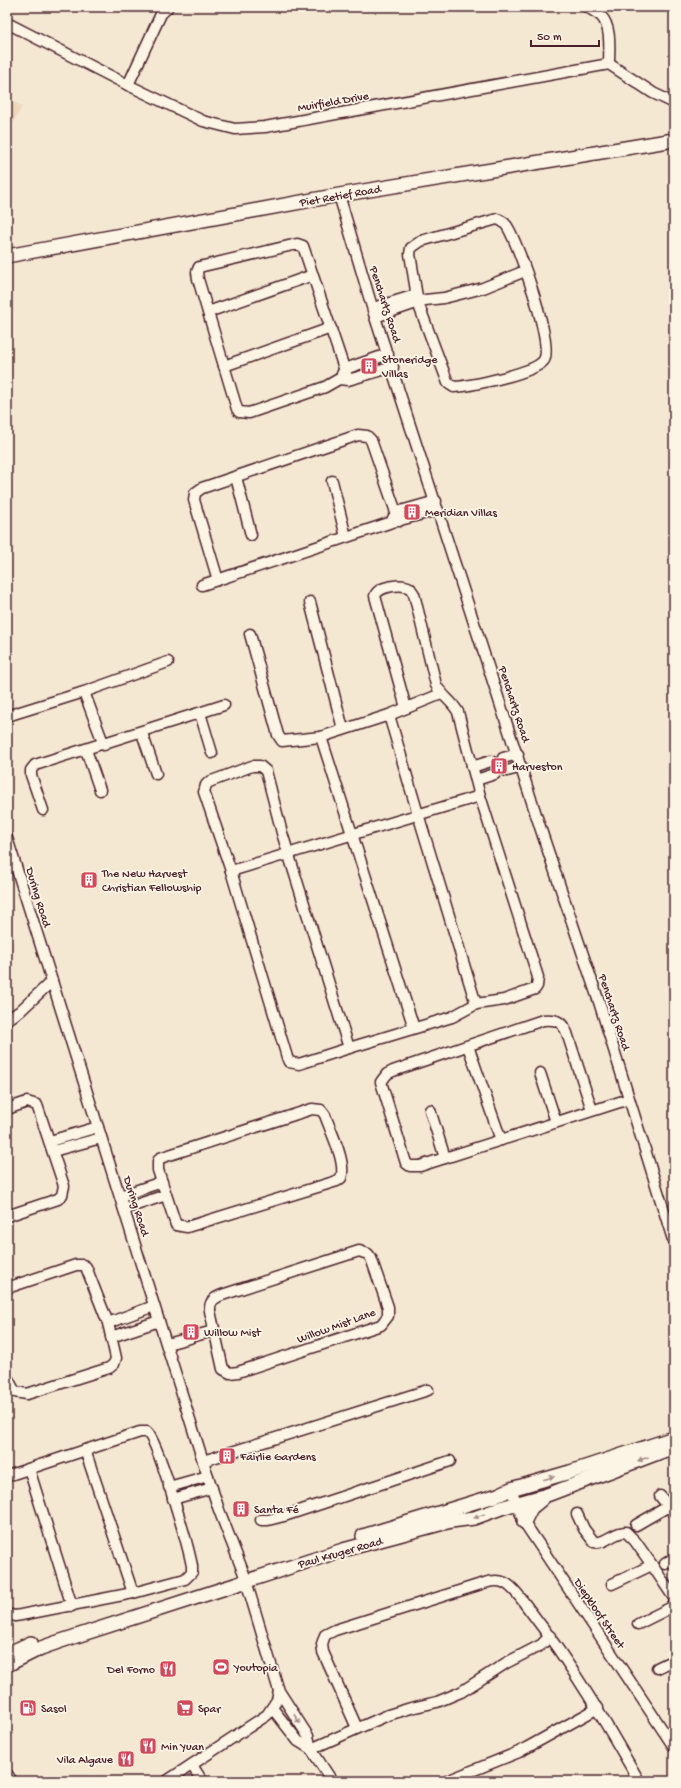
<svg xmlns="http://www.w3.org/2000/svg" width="681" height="1788" viewBox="0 0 681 1788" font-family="'Gochi Hand',sans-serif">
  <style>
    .built { fill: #ecd8bd }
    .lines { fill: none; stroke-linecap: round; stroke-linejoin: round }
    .minor-casing { stroke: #4a1f2b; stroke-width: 13 }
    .tertiary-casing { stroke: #4a1f2b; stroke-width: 16 }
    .minor { stroke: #fcf5e5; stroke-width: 10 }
    .tertiary { stroke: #fcf5e5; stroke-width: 13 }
    .oneway { fill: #a38a88 }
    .labels { text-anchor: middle; stroke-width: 3.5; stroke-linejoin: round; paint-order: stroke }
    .street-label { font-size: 12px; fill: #4a1f2b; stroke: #fcf5e5 }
    .poi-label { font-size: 12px; fill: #4a1f2b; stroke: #fcf5e5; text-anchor: start }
  </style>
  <rect width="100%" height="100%" fill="#f5e8d3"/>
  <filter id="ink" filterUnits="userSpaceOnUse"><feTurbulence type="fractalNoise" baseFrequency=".025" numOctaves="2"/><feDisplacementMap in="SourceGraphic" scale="8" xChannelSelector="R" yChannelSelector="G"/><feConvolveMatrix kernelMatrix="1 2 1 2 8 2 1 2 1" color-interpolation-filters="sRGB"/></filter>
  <g filter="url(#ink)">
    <path class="built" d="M7 99 22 106 7 135Z"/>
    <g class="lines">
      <g class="minor-casing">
        <g id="minor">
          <path d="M587 7C592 10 597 13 601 16 612 27 609 50 609 64"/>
          <path d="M7 23 128 85 203 121 235 129 265 127 609 64 653 93 674 103"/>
          <path d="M128 85 161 14 168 7"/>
          <path d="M339 195 375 317 543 836 600 1005 674 1243"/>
          <path d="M497 219C501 220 504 222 507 226 518 243 554 344 544 360 536 373 470 386 454 387L448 383 418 303 410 254 411 248 421 241Z"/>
          <path d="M373 308 416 295"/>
          <path d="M208 312 313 275"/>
          <path d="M375 317 425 300 444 298 483 288 525 271"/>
          <path d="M224 366 331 328"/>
          <path d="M342 374 345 369 388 354"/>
          <path d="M348 380 303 246 297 244 199 267 197 272 198 279 237 409 239 412 249 413 325 387 339 379 348 380 393 367"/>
          <path d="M236 477 251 535"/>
          <path d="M332 481 346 537"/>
          <path d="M393 518 397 512 436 501"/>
          <path d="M218 580 194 500 195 493 202 488 358 435 367 436 371 440 399 521"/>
          <path d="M202 585 389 523 438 510"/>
          <path d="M310 602 343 729"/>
          <path d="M250 634 278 735 282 741 321 737 389 715 441 694"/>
          <path d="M84 692 104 745"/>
          <path d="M200 713 212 753"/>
          <path d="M389 715 418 814 476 1004 504 1000 535 989 537 986 538 977 480 796 458 712C452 701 442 696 436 685L414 594 410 588C402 583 378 586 375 596L406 708"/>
          <path d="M7 716 84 692 168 662"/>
          <path d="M142 733 156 774"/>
          <path d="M321 737 414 1028"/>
          <path d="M86 750 100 790"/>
          <path d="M503 758 518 754"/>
          <path d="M252 766H260L266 771 282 833 349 1048 299 1064 289 1062 287 1057 231 871 204 792 206 785 209 782Z"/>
          <path d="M472 767 491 761"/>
          <path d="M507 771 522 767"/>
          <path d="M476 780 495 774"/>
          <path d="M43 810 31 775V770L35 765 224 705"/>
          <path d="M7 838 203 1461 219 1510 244 1574 279 1691 277 1700 267 1715 167 1781"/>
          <path d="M231 871 480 796"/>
          <path d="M7 1020 20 1011 52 981"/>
          <path d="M468 1046 501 1140"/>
          <path d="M349 1048 452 1017 476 1004"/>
          <path d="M540 1073 556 1122"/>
          <path d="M7 1109 27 1102 37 1105 64 1186 62 1195 58 1199 7 1216"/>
          <path d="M312 1109 321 1110 325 1115C330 1130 347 1163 341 1178L337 1181 187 1227 176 1225 158 1170V1161L160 1158Z"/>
          <path d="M430 1110 445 1158"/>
          <path d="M592 1110 567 1033C562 1021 556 1019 543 1020L393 1071 387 1074 381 1082 406 1163 410 1166H420L629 1099"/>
          <path d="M50 1141 98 1127"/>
          <path d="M53 1151 101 1138"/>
          <path d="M120 1196 162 1182"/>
          <path d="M124 1209 166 1195"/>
          <path d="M359 1251 368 1254 371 1258 388 1307V1316L381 1325 238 1372 230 1373 223 1369 210 1311C209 1300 216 1297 225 1294Z"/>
          <path d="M7 1288 76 1265H83L86 1267 108 1323 116 1358 114 1364 109 1368 27 1394 15 1392 7 1377"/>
          <path d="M108 1323 154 1306"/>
          <path d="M195 1336 213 1331"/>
          <path d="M111 1337 159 1321"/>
          <path d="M167 1344 190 1338"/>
          <path d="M85 1450 133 1593"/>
          <path d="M203 1461 428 1390"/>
          <path d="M29 1469 72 1606"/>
          <path d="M7 1476 140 1432H147C158 1441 188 1545 192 1566V1572L185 1579 133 1593 21 1615 15 1616 7 1614"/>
          <path d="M169 1487 208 1476"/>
          <path d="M511 1489 524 1522 674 1747"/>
          <path d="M660 1496 674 1513"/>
          <path d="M173 1499 212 1488"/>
          <path d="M577 1514 584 1529 594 1542C605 1545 614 1531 626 1532L635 1541 652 1565"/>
          <path d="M261 1520H268L284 1516 450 1461"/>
          <path d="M636 1525 669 1506"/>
          <path d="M665 1564 674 1558"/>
          <path d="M612 1584 652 1565 674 1598"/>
          <path d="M638 1624 674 1606"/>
          <path d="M657 1668 674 1660"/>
          <path d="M279 1691 308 1736 311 1749 332 1781"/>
          <path d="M273 1709 298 1741 311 1749 388 1715 411 1708 437 1702 461 1692 506 1663 541 1645 550 1636"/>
          <path d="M357 1728 323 1652 322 1644 325 1635 335 1630 478 1585C487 1582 496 1579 505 1583 515 1588 524 1603 531 1612 572 1665 606 1723 639 1781"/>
          <path d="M192 1765 202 1781"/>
          <path d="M7 1774 12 1781"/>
          <path d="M447 1781 519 1752 598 1708"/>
        </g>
      </g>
      <g class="tertiary-casing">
        <g id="tertiary">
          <path d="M7 256 339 195 674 140"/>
          <path d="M524 1522 531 1508 542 1499"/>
          <path d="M363 1536 498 1495 511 1489 570 1472 674 1438"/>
          <path d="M7 1654 31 1643"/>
          <path d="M7 1665 41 1648 58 1642 343 1550 451 1521 474 1518 504 1507 547 1495 674 1447"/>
        </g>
      </g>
      <use href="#minor" class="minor"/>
      <use href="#tertiary" class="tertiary"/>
    </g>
    <defs><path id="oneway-solid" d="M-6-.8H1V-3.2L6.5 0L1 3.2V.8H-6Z"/></defs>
    <g class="oneway">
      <use href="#oneway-solid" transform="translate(643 1459) rotate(160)"/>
      <use href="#oneway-solid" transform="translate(549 1478) rotate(-16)"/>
      <use href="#oneway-solid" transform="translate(479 1516) rotate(160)"/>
      <use href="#oneway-solid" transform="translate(297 1719) rotate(57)"/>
    </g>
  </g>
  <defs>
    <g id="building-square" transform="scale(0.9)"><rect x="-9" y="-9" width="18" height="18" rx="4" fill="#d1495b" stroke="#fcf5e5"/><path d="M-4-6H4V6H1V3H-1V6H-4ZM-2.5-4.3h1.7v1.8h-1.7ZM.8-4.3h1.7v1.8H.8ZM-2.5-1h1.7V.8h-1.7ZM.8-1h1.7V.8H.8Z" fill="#fff"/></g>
    <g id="stadium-square" transform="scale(0.9)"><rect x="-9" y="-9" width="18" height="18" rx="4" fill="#d1495b" stroke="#fcf5e5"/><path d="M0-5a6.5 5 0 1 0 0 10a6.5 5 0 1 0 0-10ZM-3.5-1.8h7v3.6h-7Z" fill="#fff"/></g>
    <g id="restaurant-square" transform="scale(0.9)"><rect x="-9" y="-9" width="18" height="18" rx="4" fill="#d1495b" stroke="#fcf5e5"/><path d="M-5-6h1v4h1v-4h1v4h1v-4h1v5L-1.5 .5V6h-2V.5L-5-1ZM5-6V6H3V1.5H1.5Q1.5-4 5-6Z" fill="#fff"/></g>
    <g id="fuel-square" transform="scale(0.9)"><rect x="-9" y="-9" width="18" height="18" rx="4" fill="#d1495b" stroke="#fcf5e5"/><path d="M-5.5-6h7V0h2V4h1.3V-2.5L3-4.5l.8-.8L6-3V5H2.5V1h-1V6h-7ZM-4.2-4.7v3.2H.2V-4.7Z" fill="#fff"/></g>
    <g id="supermarket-square" transform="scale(0.9)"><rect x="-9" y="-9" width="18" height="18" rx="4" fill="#d1495b" stroke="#fcf5e5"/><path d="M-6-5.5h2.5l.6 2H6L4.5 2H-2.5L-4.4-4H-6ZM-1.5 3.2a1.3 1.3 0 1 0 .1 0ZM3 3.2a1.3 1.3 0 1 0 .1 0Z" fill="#fff"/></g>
  </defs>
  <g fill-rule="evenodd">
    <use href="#building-square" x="369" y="366"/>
    <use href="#building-square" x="412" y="512"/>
    <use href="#building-square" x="499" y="766"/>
    <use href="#building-square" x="89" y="880"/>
    <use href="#building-square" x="191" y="1332"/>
    <use href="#building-square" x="227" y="1456"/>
    <use href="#building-square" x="241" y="1509"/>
    <use href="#stadium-square" x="221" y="1667"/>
    <use href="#restaurant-square" x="168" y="1669"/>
    <use href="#fuel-square" x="28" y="1708"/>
    <use href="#supermarket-square" x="185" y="1708"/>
    <use href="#restaurant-square" x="148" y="1746"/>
    <use href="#restaurant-square" x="126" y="1759"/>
  </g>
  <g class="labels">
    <g class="street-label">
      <text transform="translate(333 101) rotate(-10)" y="4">Muirfield Drive</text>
      <text transform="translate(340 195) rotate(-10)" y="4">Piet Retief Road</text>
      <text transform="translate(386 304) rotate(72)" y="4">Penchartz Road</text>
      <text transform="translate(515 704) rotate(72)" y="4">Penchartz Road</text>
      <text transform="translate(39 897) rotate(73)" y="4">During Road</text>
      <text transform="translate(615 1012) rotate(72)" y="4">Penchartz Road</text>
      <text transform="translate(137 1206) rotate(72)" y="4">During Road</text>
      <text transform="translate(336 1325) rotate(-20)" y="4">Willow Mist Lane</text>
      <text transform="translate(340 1552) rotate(-16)" y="4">Paul Kruger Road</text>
      <text transform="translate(600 1613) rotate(56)" y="4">Diepkloof Street</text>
    </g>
    <g class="poi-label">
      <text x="382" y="363">Stoneridge<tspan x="382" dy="14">Villas</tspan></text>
      <text x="425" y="516">Meridian Villas</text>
      <text x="512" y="770">Harveston</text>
      <text x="102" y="877">The New Harvest<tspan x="102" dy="14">Christian Fellowship</tspan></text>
      <text x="204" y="1336">Willow Mist</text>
      <text x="240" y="1460">Fairlie Gardens</text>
      <text x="254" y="1513">Santa Fé</text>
      <text x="234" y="1671">Youtopia</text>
      <text x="155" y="1673" text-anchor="end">Del Forno</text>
      <text x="41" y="1712">Sasol</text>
      <text x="198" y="1712">Spar</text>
      <text x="161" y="1750">Min Yuan</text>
      <text x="113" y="1763" text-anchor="end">Vila Algave</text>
    </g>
  </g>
  <rect width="681" height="1788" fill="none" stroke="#fcf5e5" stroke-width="24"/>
  <rect x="12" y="12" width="657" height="1764" fill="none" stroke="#4a1f2b" stroke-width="1.5" filter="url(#ink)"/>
  <path d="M531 40v6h68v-6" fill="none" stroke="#4a1f2b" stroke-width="2"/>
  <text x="537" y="40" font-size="12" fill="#4a1f2b" stroke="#fcf5e5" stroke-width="3" paint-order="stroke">50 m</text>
</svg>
